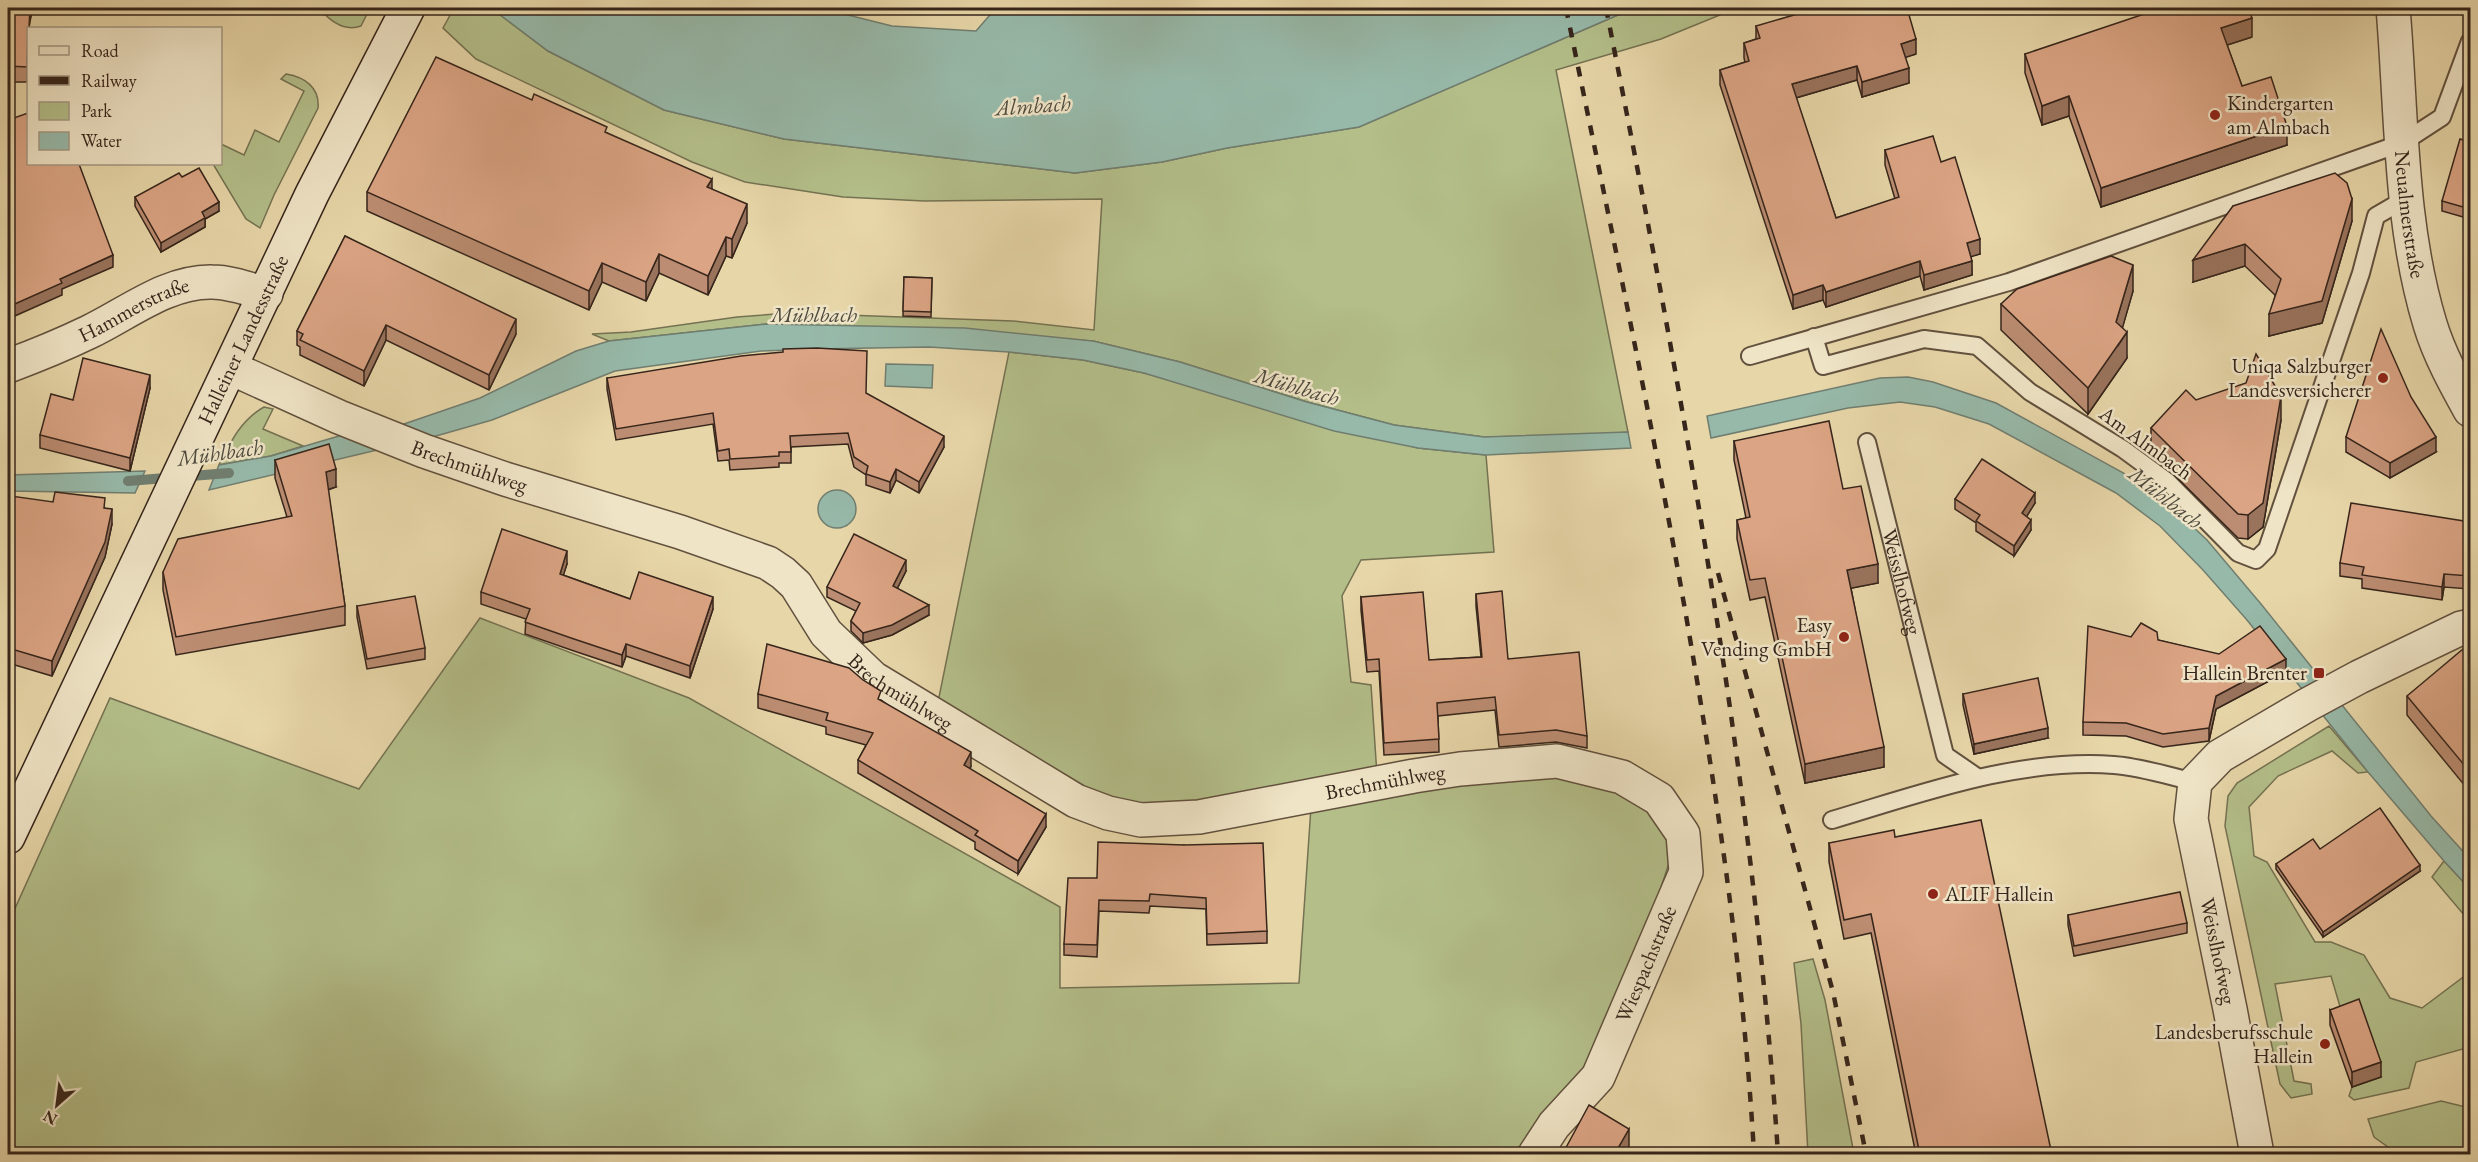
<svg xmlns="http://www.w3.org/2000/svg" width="2478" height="1162" viewBox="0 0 2478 1162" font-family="'EB Garamond',serif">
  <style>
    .green { fill: #b3be89; stroke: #747252; stroke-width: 1.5 }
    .water { fill: #97b9a9; stroke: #707e70; stroke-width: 1.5 }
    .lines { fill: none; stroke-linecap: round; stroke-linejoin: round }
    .stream { stroke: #707e70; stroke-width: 10 }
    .service-casing { stroke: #62513e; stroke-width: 20 }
    .minor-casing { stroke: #62513e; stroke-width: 36 }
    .tertiary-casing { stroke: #62513e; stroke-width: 36 }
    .secondary-casing { stroke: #36251b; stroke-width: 36 }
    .service { stroke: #efe4c6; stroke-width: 16 }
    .minor { stroke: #efe4c6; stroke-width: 33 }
    .tertiary { stroke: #efe4c6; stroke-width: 33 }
    .secondary { stroke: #efe4c6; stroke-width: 33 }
    .rail { stroke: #36251b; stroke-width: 4.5; stroke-dasharray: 10 10; stroke-linecap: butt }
    .wall { fill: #bc8d72; stroke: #36251b; stroke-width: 1.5 }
    .shaded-wall { fill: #99735c; stroke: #36251b; stroke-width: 1.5 }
    .building { fill: #dba484; stroke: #36251b; stroke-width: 1.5 }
    .poi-dot { fill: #8f2418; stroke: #efe4c6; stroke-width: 2 }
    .labels { text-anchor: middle; stroke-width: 5; stroke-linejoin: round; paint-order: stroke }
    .poi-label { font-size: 21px; fill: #36251b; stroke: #efe4c6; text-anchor: end }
    .street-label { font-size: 21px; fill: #36251b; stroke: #efe4c6 }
    .water-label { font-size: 22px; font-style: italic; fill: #4e4a3e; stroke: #efe4c6 }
  </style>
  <rect width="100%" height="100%" fill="#e7d6a8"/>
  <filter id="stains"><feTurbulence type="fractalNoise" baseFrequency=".00333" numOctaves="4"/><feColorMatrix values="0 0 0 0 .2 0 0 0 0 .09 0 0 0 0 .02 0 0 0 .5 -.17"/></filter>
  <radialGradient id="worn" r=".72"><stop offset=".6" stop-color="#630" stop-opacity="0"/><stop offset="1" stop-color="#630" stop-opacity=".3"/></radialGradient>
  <g class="green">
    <path d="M319 8H370L361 26C344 32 329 20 319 8Z"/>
    <path d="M454 8H491L548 51 664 110 784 139 1075 173 1162 162 1227 148 1359 127 1634 8H1737L1661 39 1556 70 1628 432 1597 435 1484 437 1394 425 1307 402 1180 362 1093 341 767 324 609 341 592 334 631 332 737 317 790 313 1013 321 1094 330 1102 199 924 201 843 197 745 182 692 162 476 59 443 28Z"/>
    <path d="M286 74C305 77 320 88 318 108L274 195 260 228 246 219 213 164H220L221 144 244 155 255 130 279 142 304 91 281 79Z"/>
    <path d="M1009 352 1083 360 1144 373 1418 448 1486 455 1494 552 1361 560 1342 596 1351 682 1371 685 1377 775 1175 808 1119 806 937 707Z"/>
    <path d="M264 407 273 409 263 429 303 446 271 456 219 465C231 441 241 420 264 407Z"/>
    <path d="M480 618 689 698 1060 907V988L1299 983 1311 807 1399 786 1559 774 1617 786 1657 808 1672 854 1645 936 1588 1069 1524 1154H8V924L110 698 359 789Z"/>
    <path d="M2329 726 2368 772 2358 773 2332 751 2278 776 2249 807 2254 856 2267 862 2315 942H2331L2364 955 2390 998 2422 1008 2470 972V1047L2416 1062 2409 1088 2354 1100 2349 1096 2352 1087 2381 1077 2344 1020 2331 976 2275 984 2294 1081 2311 1084 2312 1094 2291 1098 2280 1084 2225 826 2228 796 2237 783Z"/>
    <path d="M2444 861 2470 889V922L2432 877Z"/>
    <path d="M1813 959 1825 1000 1854 1154H1808L1801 1024 1794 963Z"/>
    <path d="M2441 1101 2470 1108V1147L2428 1154H2398L2374 1137 2368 1119Z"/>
  </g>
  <g class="water">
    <path d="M491 8H820L892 26 976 31 996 8H1634L1359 127 1227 148 1162 162 1075 173 784 139 664 110 548 51Z"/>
    <path d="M767 324 965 328 1093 341 1180 362 1307 402 1394 425 1484 437 1628 432 1631 448 1486 455 1418 448 1334 431 1144 373 1083 360 1009 352 929 347 816 349 761 351 615 371 492 420 436 436 209 490 219 465 271 456 339 436 404 424 480 398 576 351 609 341Z"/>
    <path d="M886 364 933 365 932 388 885 386Z"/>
    <path d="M1908 377 1933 382 1996 403 2149 487 2171 506 2207 540 2261 604 2431 816 2470 859V889L2444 861 2368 772 2247 620 2203 570 2160 526 2116 493 1989 424 1935 407 1900 402 1848 408 1711 438 1707 416 1880 378Z"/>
    <path d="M145 471 135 493 8 491V475Z"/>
    <circle cx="837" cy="509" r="19"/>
  </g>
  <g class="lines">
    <path class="stream" d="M128 481 229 473"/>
    <g class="service-casing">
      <g id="service">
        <path d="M1814 337 1823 366 1924 339 1977 346 2030 392 2123 449 2168 482 2238 553 2256 560 2267 549 2361 273 2376 216 2407 198"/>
        <path d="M1750 356 2009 282 2402 143 2442 117 2470 41"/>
        <path id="s1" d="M1867 442 1945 755 1977 777"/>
        <path d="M1832 820C1923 793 2017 758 2114 765 2141 767 2169 776 2195 782"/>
      </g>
    </g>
    <g class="minor-casing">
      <g id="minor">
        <path id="s2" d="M2393 8C2402 113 2399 222 2430 324 2439 354 2455 383 2470 410"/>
        <path id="s3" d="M231 368 339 417 424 451 505 479 680 532 768 563 783 573 796 585 826 633 873 678 1076 801 1108 813 1141 820 1199 817 1414 776 1460 769 1557 761 1622 777 1659 799 1683 834 1686 872 1598 1077 1554 1125 1535 1154"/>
        <path d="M2257 1154 2230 1009 2191 819 2195 782 2220 756 2307 705 2359 677 2461 628 2470 626"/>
      </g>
    </g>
    <g class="tertiary-casing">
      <g id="tertiary">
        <path id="s4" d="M8 366C35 356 62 345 89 332 127 314 167 281 212 282 230 282 249 289 266 294"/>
      </g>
    </g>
    <g class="secondary-casing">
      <g id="secondary">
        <path id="s5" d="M8 837 312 194 408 8"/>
      </g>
    </g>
    <use href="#service" class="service"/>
    <use href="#minor" class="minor"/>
    <use href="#tertiary" class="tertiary"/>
    <use href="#secondary" class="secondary"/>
    <g class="rail">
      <path d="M1566 8C1608 214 1652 420 1688 627 1718 802 1744 977 1754 1154"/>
      <path d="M1606 8C1681 387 1752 768 1778 1154"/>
      <path d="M1718 573 1833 992 1866 1154"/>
    </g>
  </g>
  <g class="wall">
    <path d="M8 8 31 16 28 28 27 82H8Z"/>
    <path d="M1756 26 1916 54 1905 57 1909 83 1862 97 1857 80 1796 98 1836 218 1895 199 1885 165V150L1941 162 1980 254 1971 256 1972 275 1924 290 1920 276 1826 307 1823 300 1793 309 1720 85V70L1745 62 1744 58V43L1756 39Z"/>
    <path d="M2252 37 2227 45 2242 86 2287 145 2101 207 2069 116 2042 125 2025 73V54Z"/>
    <path d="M607 133 712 189 747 223 732 258 726 256 708 295 659 273 646 301 602 282 589 310 367 211V192Z"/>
    <path d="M2470 142V219L2442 211V201Z"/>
    <path d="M182 177 219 211 205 219V227L161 252 135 206V197Z"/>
    <path d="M2233 206 2352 221 2322 323 2269 336 2275 295 2245 266 2193 282Z"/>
    <path d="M345 236 516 334 489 390 386 340 364 386 300 355V347L297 345V331Z"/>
    <path d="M904 277 932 278 931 317 903 316Z"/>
    <path d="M2469 282H2470V327H2468Z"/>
    <path d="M2133 291 2122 328 2127 358 2088 414 2001 330V304Z"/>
    <path d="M607 378 866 394 944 447 919 493 896 480 890 493 866 485V475L854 467 848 444 791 447V463H779V467L730 470 729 460 718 461 713 424 616 440 607 389Z"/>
    <path d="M150 388 130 471 40 448V435Z"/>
    <path d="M2196 400 2281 420 2263 527 2248 539 2238 538 2151 452V428Z"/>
    <path d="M2346 437 2436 452 2390 478 2346 452Z"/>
    <path d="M1734 441 1843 489 1878 583 1851 588 1884 767 1805 783 1765 597 1750 600 1737 539V520L1746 518 1734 460Z"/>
    <path d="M275 460 336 487 328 490 345 606V625L176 655 163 590V572L287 517 275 478Z"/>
    <path d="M1955 499 2035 503 2026 517 2031 530 2014 556 1976 531V523L1955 509Z"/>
    <path d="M105 508 112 524 105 557 52 676 8 663V517Z"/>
    <path d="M2470 522V589L2444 587 2442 600 2362 588V579L2340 576V563Z"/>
    <path d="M567 564 563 575 630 599 713 609 690 678 626 656 622 667 574 651 525 634 526 619 481 604V592Z"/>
    <path d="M906 571 897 589 929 615 892 635 863 643 851 631V621L856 611 827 597V587Z"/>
    <path d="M1476 594 1508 659 1587 736V748L1556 742 1499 747 1495 710 1438 716 1439 752 1384 755 1379 671 1367 672 1361 610V597L1429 660 1481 657 1476 606Z"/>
    <path d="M357 606 425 648V659L367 669 357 617Z"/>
    <path d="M2131 637 2158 640 2286 672 2216 709 2209 741 2163 747 2126 736 2083 735V722Z"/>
    <path d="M2470 646V792L2407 715V696Z"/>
    <path d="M758 694 881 700 971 766 970 769 1046 827 1018 874 975 849V842L858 773V760L866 745 826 734V727L758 708Z"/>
    <path d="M1963 694 2048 738 1974 754 1963 705Z"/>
    <path d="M1895 837 2052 1155H1916L1871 933 1844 939 1829 862V843Z"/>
    <path d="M1184 845 1267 931V943L1207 945 1206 909 1150 906 1149 913 1099 911 1097 957 1064 955V944L1097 878Z"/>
    <path d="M2320 849 2420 871 2323 937 2276 869V864Z"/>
    <path d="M2068 915 2187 923V933L2074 956 2068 925Z"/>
    <path d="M2330 1010 2381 1077 2352 1087 2330 1025Z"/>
  </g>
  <g class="shaded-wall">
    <path d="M30 8H36L31 16 29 28Z"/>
    <path d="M2252 18V37L2221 47V28Z"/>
    <path d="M1916 39V54L1901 59V44Z"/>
    <path d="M1857 66V80L1792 99V84Z"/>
    <path d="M1909 68V83L1862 97V82Z"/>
    <path d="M2069 96V116L2042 125V106Z"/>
    <path d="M2287 126V145L2101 207V188Z"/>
    <path d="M712 179V198L707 187Z"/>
    <path d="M2352 199V221L2322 323 2269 336V314Z"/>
    <path d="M219 202V211L205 219V227L161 252V243L202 212Z"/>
    <path d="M747 204V223L732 258V239Z"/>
    <path d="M726 237V256L708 295V276Z"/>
    <path d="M1980 239V254L1967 258V243Z"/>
    <path d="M2245 244V266L2193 282V260Z"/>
    <path d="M659 254V273L646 301V282Z"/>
    <path d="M113 255V267L62 289V295L8 319V307L60 279Z"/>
    <path d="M1920 261V276L1826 307V292Z"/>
    <path d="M1972 261V275L1924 290V275Z"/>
    <path d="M602 263V282L589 310V291Z"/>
    <path d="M2133 265V291L2117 347 2127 332V358L2088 414V388L2116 322Z"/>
    <path d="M1823 285V300L1793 309V295Z"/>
    <path d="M516 319V334L489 390V375Z"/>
    <path d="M386 325V340L364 386V371Z"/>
    <path d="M150 375V388L130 471V458Z"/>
    <path d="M2281 396V420L2263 527 2248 539V515Z"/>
    <path d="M944 436V447L919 493V482Z"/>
    <path d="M2436 437V452L2390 478V463Z"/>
    <path d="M336 469V487L326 490V472Z"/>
    <path d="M896 469V480L890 493V482Z"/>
    <path d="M2035 493V503L2022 524V513Z"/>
    <path d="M112 509V524L105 557 52 676V661Z"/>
    <path d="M2031 520V530L2014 556V546Z"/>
    <path d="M567 551V564L560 586V574Z"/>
    <path d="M906 560V571L893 597V586Z"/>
    <path d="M1878 564V583L1847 589V570Z"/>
    <path d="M2444 574V587L2442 600V587Z"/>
    <path d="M713 597V609L690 678V666Z"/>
    <path d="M929 605V615L892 635 863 643V633Z"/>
    <path d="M626 644V656L622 667V655Z"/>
    <path d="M2286 659V672L2216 709 2209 741V728L2216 696Z"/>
    <path d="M2048 728V738L1974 754V744Z"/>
    <path d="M1884 747V767L1805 783V764Z"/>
    <path d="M971 752V766L964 779V765Z"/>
    <path d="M1046 814V827L1018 874V861Z"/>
    <path d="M2420 865V871L2323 937V932Z"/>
    <path d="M2381 1062V1077L2352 1087V1072Z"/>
    <path d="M1629 1129V1147L1625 1155H1614Z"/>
  </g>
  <g class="building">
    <path d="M8 8H30L29 28H28L27 67 8 66Z"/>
    <path d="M1818 8H1907L1916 39 1901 44 1909 68 1862 82 1857 66 1792 84 1836 218 1899 197 1885 150 1933 136 1941 162 1955 157 1980 239 1967 243 1972 261 1924 275 1920 261 1826 292 1823 285 1793 295 1720 70 1749 61 1744 43 1760 38 1756 26Z"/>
    <path d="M2162 8H2248L2252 18 2221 28 2242 86 2271 77 2287 126 2101 188 2069 96 2042 106 2025 54Z"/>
    <path d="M436 57 532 100 534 94 607 127 605 132 712 179 707 187 747 204 732 239 726 237 708 276 659 254 646 282 602 263 589 291 367 192Z"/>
    <path d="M28 113V164H79L113 255 60 279 62 283 8 307V120Z"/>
    <path d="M2460 139 2470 142V209L2442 201Z"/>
    <path d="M199 168 219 202 202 212 205 218 161 243 135 197 179 173 182 177Z"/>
    <path d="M2335 173 2347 183 2352 199 2322 301 2269 314 2281 279 2245 244 2193 260 2233 206Z"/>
    <path d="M345 236 516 319 489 375 386 325 364 371 300 340 303 334 297 331Z"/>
    <path d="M2111 256 2133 265 2116 322 2127 332 2088 388 2001 304 2017 289Z"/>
    <path d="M904 277 932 278 931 312 903 311Z"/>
    <path d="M2469 282H2470V318H2468Z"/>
    <path d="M2381 329 2411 397 2436 437 2390 463 2346 437Z"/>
    <path d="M817 348 867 351 866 393 944 436 919 482 896 469 890 482 866 474 868 466 854 457 848 433 790 436 791 452H779V456L730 459 729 449 718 451 713 413 616 429 607 378 741 356 783 352V349Z"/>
    <path d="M2256 354 2281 396 2263 503 2248 515 2238 514 2151 428 2186 390 2196 400 2246 383Z"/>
    <path d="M83 358 150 375 130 458 40 435 51 394 73 400Z"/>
    <path d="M1829 421 1843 489 1861 486 1878 564 1847 570 1884 747 1805 764 1765 578 1750 580 1737 520 1750 517 1734 441Z"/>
    <path d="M329 444 336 469 326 472 345 606 176 637 163 572 178 539 292 516 275 460Z"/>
    <path d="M1982 459 2035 493 2022 513 2031 520 2014 546 1976 521 1980 515 1955 499Z"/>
    <path d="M55 492 105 498 104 508 112 509 105 542 52 661 8 648V517L11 496 53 502Z"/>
    <path d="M2351 503 2470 522V576L2444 574 2442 587 2362 575 2364 567 2340 563Z"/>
    <path d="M502 529 567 551 560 574 630 599 639 572 713 597 690 666 626 644 622 655 574 639 525 622 530 609 481 592Z"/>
    <path d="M854 534 906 560 893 586 929 605 892 625 863 633 851 621 860 603 827 587Z"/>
    <path d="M1502 591 1508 659 1579 652 1587 736 1556 730 1499 735 1495 697 1437 703 1439 739 1384 743 1379 659 1367 660 1361 597 1423 592 1429 660 1482 657 1476 594Z"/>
    <path d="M415 596 425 648 367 659 357 606Z"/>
    <path d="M2141 623 2157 632 2158 640 2219 654 2260 626 2286 659 2216 696 2209 728 2163 734 2126 723 2083 722 2088 626 2131 637Z"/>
    <path d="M767 644 849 668 863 680 881 691 878 699 971 752 964 765 1046 814 1018 861 975 835 978 831 858 760 873 733 826 720 828 713 758 694Z"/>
    <path d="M2469 644 2470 646V772L2407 696Z"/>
    <path d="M2038 678 2048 728 1974 744 1963 694Z"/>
    <path d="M2380 808 2420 865 2323 932 2276 864 2313 839 2320 849Z"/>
    <path d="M1981 820 2052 1155H1920L1871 914 1844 920 1829 843 1894 830 1895 837Z"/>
    <path d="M1098 842 1184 845 1263 843 1267 931 1207 934 1206 898 1150 894 1149 901 1099 900 1097 945 1064 944 1068 878H1097Z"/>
    <path d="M2180 892 2187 923 2074 946 2068 915Z"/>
    <path d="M2359 999 2381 1062 2352 1072 2330 1010Z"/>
    <path d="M1589 1105 1629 1129 1614 1155H1562Z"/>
  </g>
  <g class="poi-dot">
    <circle cx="2215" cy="115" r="6"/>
    <circle cx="2383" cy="378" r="6"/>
    <circle cx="1844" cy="637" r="6"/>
    <rect x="2313" y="667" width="12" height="12" rx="3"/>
    <circle cx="1933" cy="894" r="6"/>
    <circle cx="2325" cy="1044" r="6"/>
  </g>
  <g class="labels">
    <g class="poi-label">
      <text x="2227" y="110" text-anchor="start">Kindergarten<tspan x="2227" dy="24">am Almbach</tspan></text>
      <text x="2371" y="373">Uniqa Salzburger<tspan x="2371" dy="24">Landesversicherer</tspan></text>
      <text x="1832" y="632">Easy<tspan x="1832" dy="24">Vending GmbH</tspan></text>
      <text x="2307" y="680">Hallein Brenter</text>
      <text x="1945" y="901" text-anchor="start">ALIF Hallein</text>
      <text x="2313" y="1039">Landesberufsschule<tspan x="2313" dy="24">Hallein</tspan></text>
    </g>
    <g class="street-label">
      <text dy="7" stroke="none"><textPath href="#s2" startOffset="207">Neualmerstraße</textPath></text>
      <text dy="7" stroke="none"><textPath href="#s4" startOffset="138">Hammerstraße</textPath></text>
      <text dy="7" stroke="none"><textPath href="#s5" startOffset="550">Halleiner Landesstraße</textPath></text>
      <text transform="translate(2146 443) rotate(36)" y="7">Am Almbach</text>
      <text dy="7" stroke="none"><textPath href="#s3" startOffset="258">Brechmühlweg</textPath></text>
      <text dy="7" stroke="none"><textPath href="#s1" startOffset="144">Weisslhofweg</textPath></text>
      <text dy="7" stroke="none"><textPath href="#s3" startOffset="760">Brechmühlweg</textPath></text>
      <text dy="7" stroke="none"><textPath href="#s3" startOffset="1282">Brechmühlweg</textPath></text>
      <text transform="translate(2218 951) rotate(78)" y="7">Weisslhofweg</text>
      <text transform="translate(1646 964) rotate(-67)" y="7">Wiespachstraße</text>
    </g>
    <g class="water-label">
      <text transform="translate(1033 105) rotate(-4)" y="8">Almbach</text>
      <text x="814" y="322">Mühlbach</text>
      <text transform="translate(1297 386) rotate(16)" y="8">Mühlbach</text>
      <text transform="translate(220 452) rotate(-8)" y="8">Mühlbach</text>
      <text transform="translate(2166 497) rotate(38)" y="8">Mühlbach</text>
    </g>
  </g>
  <rect width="2478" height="1162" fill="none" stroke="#e7d6a8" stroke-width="30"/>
  <rect x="9" y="9" width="2460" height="1144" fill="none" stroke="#36251b" stroke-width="3"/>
  <rect x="15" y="15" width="2448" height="1132" fill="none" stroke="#36251b" stroke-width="1.5"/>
  <rect x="27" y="27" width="195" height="138" fill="#efe4c6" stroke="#a59882" stroke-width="1.5"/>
  <rect x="39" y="46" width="30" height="9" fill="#efe4c6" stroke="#a59882" stroke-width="1.5"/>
  <text x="81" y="57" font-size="18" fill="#36251b">Road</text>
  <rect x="39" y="76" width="30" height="9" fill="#36251b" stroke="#a59882" stroke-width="1.5"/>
  <text x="81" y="87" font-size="18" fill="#36251b">Railway</text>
  <rect x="39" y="102" width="30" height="18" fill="#b3be89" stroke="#a59882" stroke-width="1.5"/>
  <text x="81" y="117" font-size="18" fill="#36251b">Park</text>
  <rect x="39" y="132" width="30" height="18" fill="#97b9a9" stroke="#a59882" stroke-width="1.5"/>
  <text x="81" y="147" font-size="18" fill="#36251b">Water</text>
  <g transform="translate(57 1105) rotate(208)" stroke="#efe4c6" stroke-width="4.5" paint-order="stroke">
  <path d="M0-4.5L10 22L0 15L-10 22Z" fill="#36251b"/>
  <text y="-9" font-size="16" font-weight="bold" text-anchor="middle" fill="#36251b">N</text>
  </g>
  <rect width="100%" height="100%" filter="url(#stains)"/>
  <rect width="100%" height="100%" fill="url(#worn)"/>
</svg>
